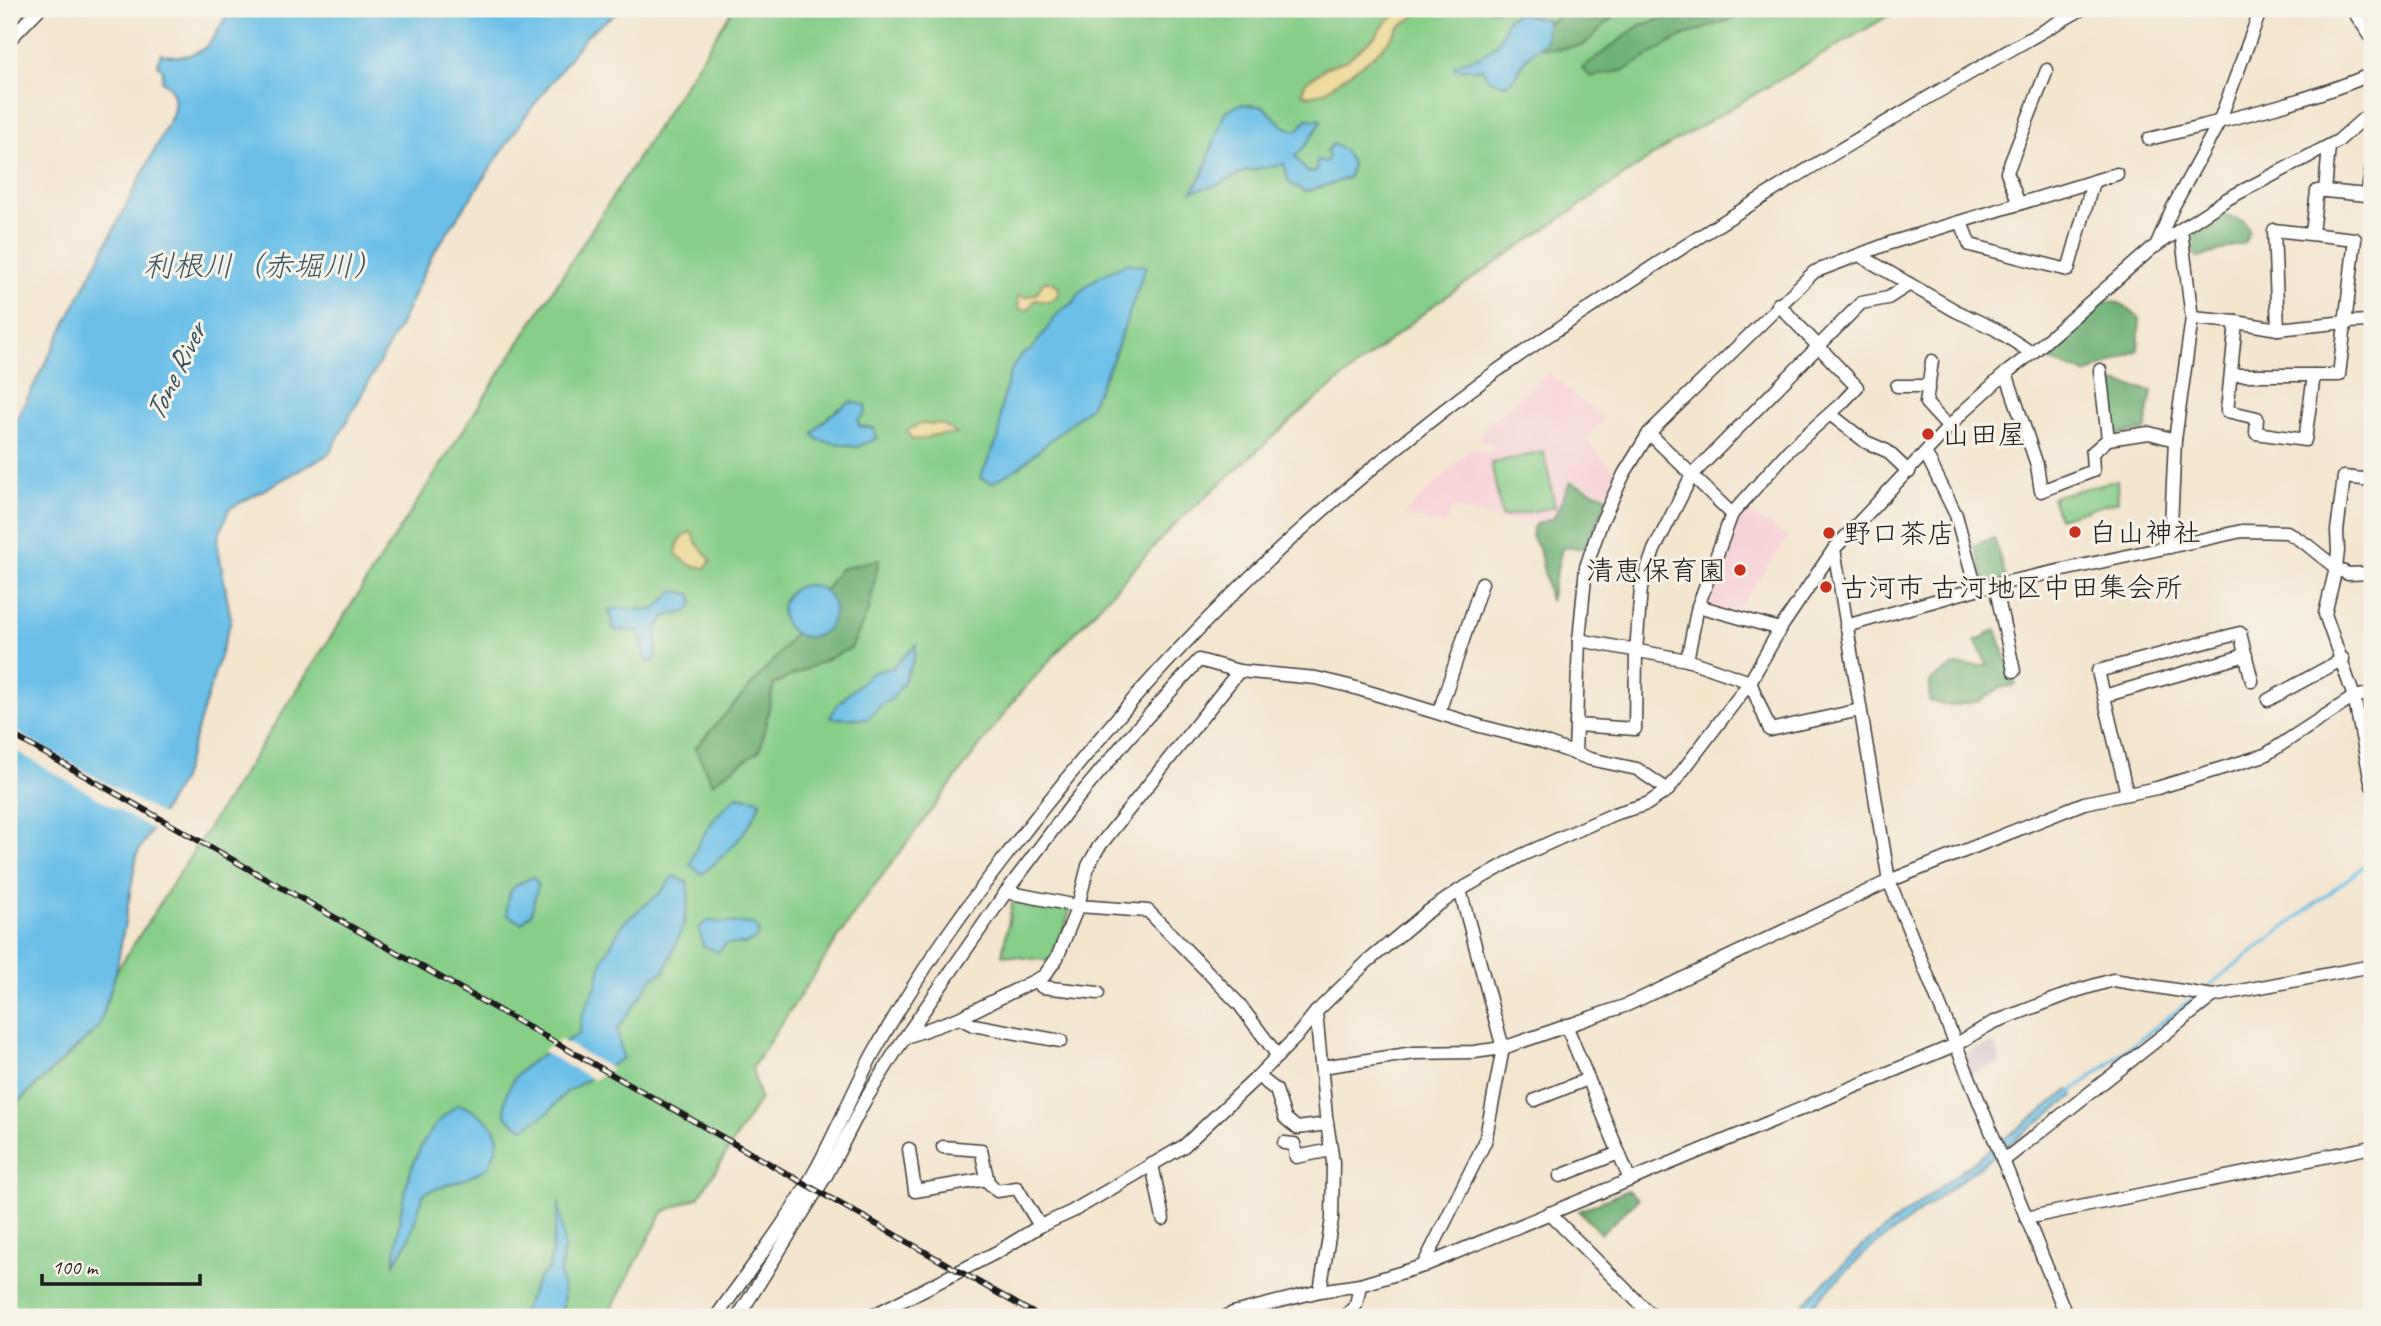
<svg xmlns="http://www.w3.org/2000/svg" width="2381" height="1326" viewBox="0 0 2381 1326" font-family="Caveat,'Klee One',sans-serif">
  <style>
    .built { fill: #f7cfd5 }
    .industrial { fill: #d2bdc8 }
    .green { fill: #88ce89; stroke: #527552; stroke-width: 2 }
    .forest { fill: #6eb175; stroke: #456648; stroke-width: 2 }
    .sand { fill: #eeda9e; stroke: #857b5d; stroke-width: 2 }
    .water { fill: #6cc0e8; stroke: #446e82; stroke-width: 2 }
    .pier { fill: #f4e5ce }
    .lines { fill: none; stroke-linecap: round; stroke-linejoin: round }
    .stream { stroke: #6cc0e8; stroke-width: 3.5 }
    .minor-casing { stroke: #3c3a37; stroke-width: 15 }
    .minor { stroke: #fff; stroke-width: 12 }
    .rail-casing { stroke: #1c1c1c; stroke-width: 6 }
    .rail { stroke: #f7f3e8; stroke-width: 3.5; stroke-dasharray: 10; stroke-linecap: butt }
    .poi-dot { fill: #c8321e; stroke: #f7f3e8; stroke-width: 2.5 }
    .labels { text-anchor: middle; stroke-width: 6; stroke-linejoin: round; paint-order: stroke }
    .poi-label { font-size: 28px; fill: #1c1c1c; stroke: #f7f3e8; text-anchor: start }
    .water-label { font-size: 30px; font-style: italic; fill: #385563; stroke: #f7f3e8 }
  </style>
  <rect width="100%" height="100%" fill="#f7f3e8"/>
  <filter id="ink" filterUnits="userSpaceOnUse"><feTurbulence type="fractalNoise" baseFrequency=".0143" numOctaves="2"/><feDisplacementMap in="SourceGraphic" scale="14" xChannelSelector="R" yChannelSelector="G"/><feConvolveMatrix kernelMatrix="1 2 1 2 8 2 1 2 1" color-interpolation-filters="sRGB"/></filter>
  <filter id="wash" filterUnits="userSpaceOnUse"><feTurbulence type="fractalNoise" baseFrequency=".00686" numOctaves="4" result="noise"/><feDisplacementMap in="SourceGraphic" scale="28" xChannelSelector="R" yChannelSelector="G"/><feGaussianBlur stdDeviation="1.57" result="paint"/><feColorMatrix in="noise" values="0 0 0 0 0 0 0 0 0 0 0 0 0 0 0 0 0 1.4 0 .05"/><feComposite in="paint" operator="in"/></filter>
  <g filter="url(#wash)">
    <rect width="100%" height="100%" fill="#f4e5ce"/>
    <g class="built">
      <path d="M1548 373 1604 419 1585 439 1619 475 1607 495 1570 478 1553 522 1505 521 1452 508 1445 526 1404 515 1472 448 1491 453 1493 445 1479 440 1483 428Z"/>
      <path d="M1744 510 1788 537 1736 612 1702 604 1728 535Z"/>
    </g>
    <path class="industrial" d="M1994 1042 2001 1063 1970 1074 1963 1053Z"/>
    <g class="green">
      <path d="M733 9H1900L1672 143 1435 304 1304 409 1173 526 1020 693 860 905 752 1068 760 1099 699 1197 663 1212 607 1317H9V1111L99 1027 116 972Z"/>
      <path d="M1544 452 1555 507 1502 517 1491 463Z"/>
      <path d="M2117 480 2118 501 2059 518 2052 497Z"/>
      <path d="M1013 900 1070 910 1060 942 1050 961 1002 955Z"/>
    </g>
    <g class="forest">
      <path d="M1573 9H1621L1584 45 1558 49 1539 47 1542 26Z"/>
      <path d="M1700 9H1762L1682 36 1625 70 1591 77 1582 68 1640 25Z"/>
      <path d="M2222 214 2244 221 2250 232 2244 243 2198 258C2190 248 2188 239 2192 227L2205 224Z"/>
      <path d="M2100 301 2119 303 2140 318 2138 350 2087 374 2046 359 2066 329Z"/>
      <path d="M2105 380 2152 391 2145 431 2110 435Z"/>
      <path d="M1570 482 1608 497 1587 548H1562L1550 601 1539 548 1531 536 1534 525 1554 518Z"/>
      <path d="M1994 538 2006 578 1986 584 1974 545Z"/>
      <path d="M879 559 869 610 851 648 774 684 760 750 712 783 695 748 779 654 840 569Z"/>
      <path d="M1996 630 2016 685 2000 688 1980 701 1951 706 1929 701 1930 681 1954 665 1988 666 1975 641Z"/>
      <path d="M1628 1190 1638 1199 1601 1234 1579 1211Z"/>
    </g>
    <g class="sand">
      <path d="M1407 9H1412L1417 15 1399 27 1387 43 1371 58 1325 91 1311 96 1302 93 1305 83 1327 67 1347 60 1374 37 1389 19Z"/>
      <path d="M1044 281 1052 282 1059 288 1057 296 1048 302 1035 300 1028 310 1019 309 1018 296 1026 297 1036 294Z"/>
      <path d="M919 424H941L957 434 933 435 923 439 912 440 907 431Z"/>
      <path d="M692 532 696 542 711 561 705 568 690 565 676 554C677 543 681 535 692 532Z"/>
    </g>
    <g class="water">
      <path d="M230 9H622L588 34 525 117 431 257 400 325 329 454 229 509 217 541 231 620 182 779 137 854 116 972 99 1027 9 1110V434L172 116C177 101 175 89 162 81L163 70 157 65 161 54C205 63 211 42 230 9Z"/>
      <path d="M1519 13 1547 20 1546 41 1526 58 1515 78 1505 85 1489 79 1482 69H1455V64C1486 55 1498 53 1507 19Z"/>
      <path d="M1241 104 1264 107 1283 126 1297 131 1307 119 1322 120 1306 145 1295 156 1307 172H1316L1317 160 1326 162 1329 155 1325 152 1333 144 1344 150 1352 164 1349 177C1335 184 1321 186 1306 192L1289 183 1284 164 1246 171 1217 185 1192 191 1202 176 1225 111Z"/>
      <path d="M1127 263 1146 266 1112 361 1090 407 1018 468 992 483 980 478 999 436 1001 408 1010 372 1020 356 1032 349 1060 311 1074 302 1080 292 1098 277Z"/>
      <path d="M851 402 866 405 865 414 858 420 859 426 874 428 876 439 857 447 819 440 813 434C823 419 835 410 851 402Z"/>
      <circle cx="808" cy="611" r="26"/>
      <path d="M674 591 692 594 693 604 687 612 666 616 657 627 656 660 646 662 639 631 614 630 609 610 621 608 654 610Z"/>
      <path d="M916 645 913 661 903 683 892 699 881 705 868 719 830 718 837 705 871 673 893 667Z"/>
      <path d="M737 796 761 800C750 833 728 852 702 874L690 865C699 837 715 814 737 796Z"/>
      <path d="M674 876 687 882 689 898 684 923 665 971 653 978 617 1030 623 1058 565 1093 549 1112 524 1128C512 1123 504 1119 505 1104 508 1066 550 1051 579 1034L582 1015 596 986 603 959 623 923 660 893Z"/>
      <path d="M533 877 538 885 531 914 522 923 507 915C505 892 512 885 533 877Z"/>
      <path d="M708 921 754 924 759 931 756 939 745 944H726L718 952 703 946 699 928Z"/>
      <path d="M2069 1090 2073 1096 1865 1253 1800 1317H1790L1861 1247Z"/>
      <path d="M459 1104C473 1110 498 1122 498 1141 498 1148 491 1160 489 1167L468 1178 424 1193 409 1239 394 1265C401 1206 405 1141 459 1104Z"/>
      <path d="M559 1203 564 1246 560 1274 564 1295 561 1317H520L538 1279 549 1269Z"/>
    </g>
    <g class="pier">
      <path d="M9 728 164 816 155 831 9 747Z"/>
      <path d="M561 1040 612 1069 593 1080 542 1051Z"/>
    </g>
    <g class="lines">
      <g class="stream">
        <path d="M2202 991 2372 860"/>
        <path d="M2069 1094 2196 996"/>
      </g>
    </g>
  </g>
  <g filter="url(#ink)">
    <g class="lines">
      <g class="minor-casing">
        <g id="minor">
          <path d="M2352 9 2372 38"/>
          <path d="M9 40 39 9"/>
          <path d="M2367 117 2372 133"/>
          <path d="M2149 139C2224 120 2301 104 2372 74"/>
          <path d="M2329 146 2325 191 2367 195 2372 167"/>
          <path d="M2019 204 2007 172 2047 70"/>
          <path d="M1961 222 1970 245 2068 270 2093 182"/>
          <path d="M2312 233 2317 191H2325"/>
          <path d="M2156 246 2173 207 2219 122 2261 9"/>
          <path d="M1859 255 1956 311 1995 329 2032 353"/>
          <path d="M2192 318 2236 322 2278 329 2346 322 2372 321"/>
          <path d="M2236 322 2227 411 2257 418 2256 433 2305 440 2314 375"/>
          <path d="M1932 361 1926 403 1949 428"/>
          <path d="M2006 373 2037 465 2041 491 2093 471 2092 453 2108 439 2100 370"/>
          <path d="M2232 375H2339L2355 239 2274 230 2278 329"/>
          <path d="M1897 386H1929"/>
          <path d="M1830 414 1866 442 1887 451 1909 472"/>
          <path d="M1649 433 1732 514"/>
          <path d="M2108 439 2149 433 2175 440"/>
          <path d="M1926 454 1956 515 1976 589"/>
          <path d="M2372 480 2344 477 2337 531 2338 551 2336 568 2325 614 2354 697 2372 786"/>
          <path d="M2170 547 2175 440 2192 318 2181 230"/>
          <path d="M1834 549 1889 881 2067 1317"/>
          <path d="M1995 585 2014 671"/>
          <path d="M1698 606 1780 629"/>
          <path d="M1846 626 1976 589 2242 531 2287 532 2306 544 2336 568 2348 574 2372 573"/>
          <path d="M1579 640 1687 660 1750 682 1770 730 1860 710"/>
          <path d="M1687 660 1698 606 1732 514 1789 450 1842 403 1857 387 1778 304"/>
          <path d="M1239 671 1098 848 1088 866 1078 906 1148 911 1239 1004 1278 1056"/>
          <path d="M2104 696 2246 655"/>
          <path d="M2268 700 2343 659"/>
          <path d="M1439 712 1482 583"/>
          <path d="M1576 725 1635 729 1636 651 1641 588 1654 550 1692 475 1861 303 1888 298 1910 284"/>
          <path d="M1575 754 1579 640 1586 567 1601 523 1624 474 1649 433 1814 272 1890 243 2117 174"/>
          <path d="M2127 794 2098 671 2240 633 2252 681"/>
          <path d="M1037 981 1042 987 1098 993"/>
          <path d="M1316 1012 1326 1116 1333 1162 1332 1219 1320 1291"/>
          <path d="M959 1018 973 1025 1061 1041"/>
          <path d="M1566 1025 1630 1180"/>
          <path d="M906 1037 959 1018 1044 976 1057 958 1078 906 1006 892"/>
          <path d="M1322 1067 1414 1053 1474 1052 1503 1048 1627 1005 1889 881 2084 803 2157 788 2265 755 2354 697 2372 693"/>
          <path d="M1258 1076 1276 1090 1285 1118 1297 1128 1327 1124"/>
          <path d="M1535 1100 1588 1079"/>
          <path d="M1284 1143 1294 1144 1296 1157 1331 1150"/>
          <path d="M943 1147 981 1150 988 1182 997 1191 1017 1188 1040 1226"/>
          <path d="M909 1149 915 1191 987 1179"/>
          <path d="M2003 1161 2213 996"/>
          <path d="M1152 1164 1163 1219"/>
          <path d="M1560 1176 1619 1153"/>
          <path d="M1549 1213 1653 1317"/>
          <path d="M2026 1218 2372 1147"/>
          <path d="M1423 1266 1485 1142 1503 1048 1460 890"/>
          <path d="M716 1317C749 1270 786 1224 814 1173 836 1134 852 1092 874 1052 907 994 945 935 986 882 1048 800 1113 718 1184 644 1263 560 1352 482 1443 411 1504 363 1569 322 1634 279 1780 183 1930 95 2082 9"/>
          <path d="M738 1317 827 1174 864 1102 897 1049 1006 892 1071 806 1130 736 1199 660 1239 671 1316 678 1349 686 1480 726 1543 742 1590 759 1637 769 1668 790"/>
          <path d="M870 1317 999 1251 1040 1226 1071 1212 1184 1146 1254 1080 1296 1037 1316 1012 1367 962 1426 913 1460 890 1520 856 1614 814 1647 804 1668 790 1750 682 1780 629 1834 549 1964 411 2006 373 2032 353 2151 249 2227 199 2338 141 2372 111"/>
          <path d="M1225 1317 1233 1313 1320 1291 1360 1285 1423 1266 1955 1045 1992 1023 2079 990 2113 980 2213 996 2372 966"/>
          <path d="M1345 1317 1356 1305 1360 1285"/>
        </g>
      </g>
      <use href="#minor" class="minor"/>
      <g class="rail-casing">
        <path id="rail" d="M9 733 1040 1317"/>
      </g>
      <use href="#rail" class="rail"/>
    </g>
  </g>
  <g class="poi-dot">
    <circle cx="1928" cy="434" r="7"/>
    <circle cx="2075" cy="532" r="7"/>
    <circle cx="1829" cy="533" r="7"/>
    <circle cx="1740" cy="570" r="7"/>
    <circle cx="1826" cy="587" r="7"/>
  </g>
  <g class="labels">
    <g class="poi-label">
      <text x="1942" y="444">山田屋</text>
      <text x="2089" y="542">白山神社</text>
      <text x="1843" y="543">野口茶店</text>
      <text x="1726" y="580" text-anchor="end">清恵保育園</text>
      <text x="1840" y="597">古河市 古河地区中田集会所</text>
    </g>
    <g class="water-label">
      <text x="263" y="276">利根川（赤堀川）</text>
      <text transform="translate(175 372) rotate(-64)" y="10">Tone River</text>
    </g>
  </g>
  <rect width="2381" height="1326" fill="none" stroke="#f7f3e8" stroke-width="35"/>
  <path d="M42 1274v10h158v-10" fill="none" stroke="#1c1c1c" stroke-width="3.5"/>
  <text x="52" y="1274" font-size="21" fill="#1c1c1c" stroke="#f7f3e8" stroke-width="5" paint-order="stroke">100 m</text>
</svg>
